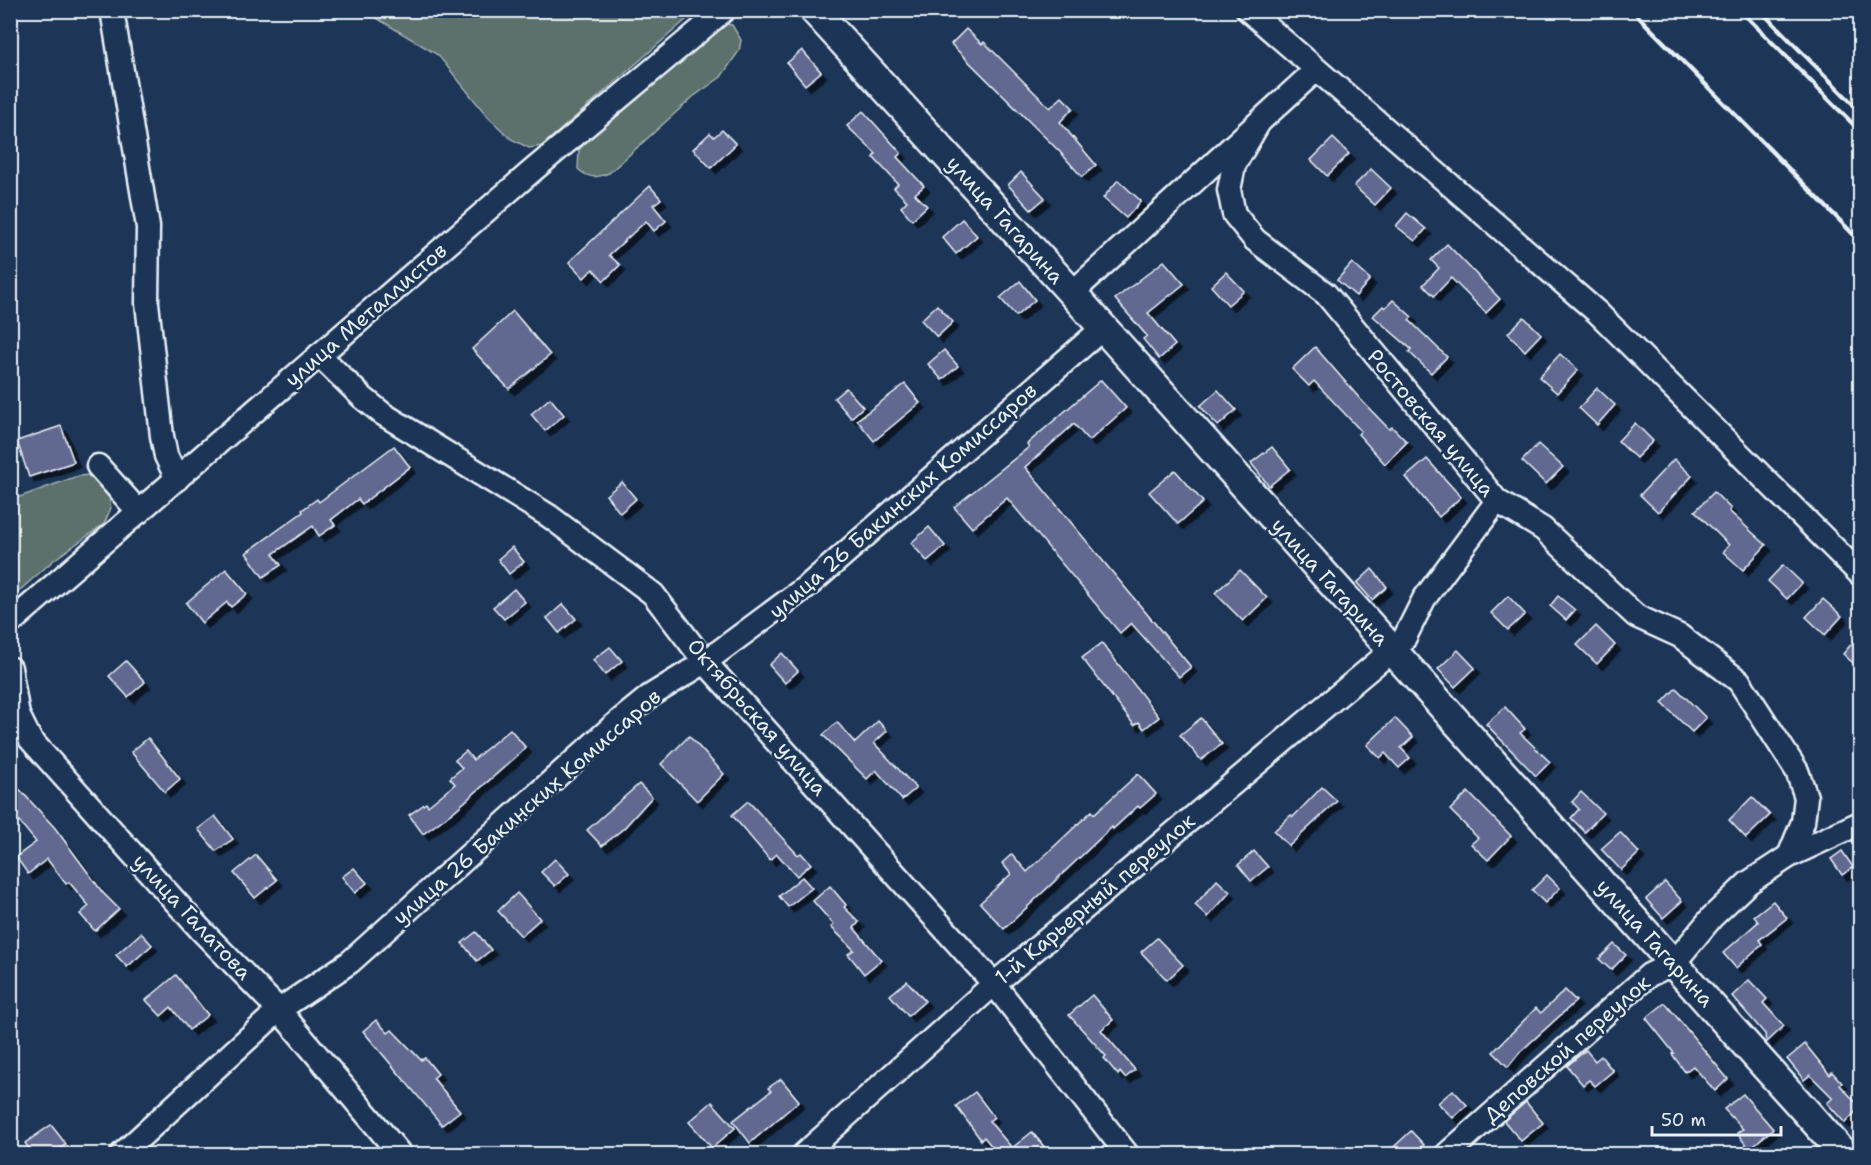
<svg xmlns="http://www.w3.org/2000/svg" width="1871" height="1165" viewBox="0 0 1871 1165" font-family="'Shantell Sans',sans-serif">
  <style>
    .green { fill: #5b706c; stroke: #a2b0b2; stroke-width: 1.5 }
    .building { fill: #626990; stroke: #e8f1f8; stroke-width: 1.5; filter: url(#shadow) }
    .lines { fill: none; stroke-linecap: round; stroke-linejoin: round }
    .minor-casing { stroke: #e8f1f8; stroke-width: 27 }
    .major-casing { stroke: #e8f1f8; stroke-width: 33 }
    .minor { stroke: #1d3557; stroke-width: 22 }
    .major { stroke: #1d3557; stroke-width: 28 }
    .rail { stroke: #e8f1f8; stroke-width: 4.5 }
    .labels { text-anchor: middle; stroke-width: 5; stroke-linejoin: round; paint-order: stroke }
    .street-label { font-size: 21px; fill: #e8f1f8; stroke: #1d3557 }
  </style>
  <defs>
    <filter id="shadow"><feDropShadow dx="5.5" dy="5.5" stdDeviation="0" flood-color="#0009"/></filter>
  </defs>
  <rect width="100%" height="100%" fill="#1d3557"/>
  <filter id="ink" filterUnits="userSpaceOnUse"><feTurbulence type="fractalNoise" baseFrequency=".0167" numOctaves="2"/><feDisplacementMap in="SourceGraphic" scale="12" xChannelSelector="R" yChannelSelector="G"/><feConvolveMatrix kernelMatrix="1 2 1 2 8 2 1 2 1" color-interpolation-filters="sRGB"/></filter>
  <g filter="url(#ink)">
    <g class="green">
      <path d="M365 11H696L542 146 529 148 511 139 488 117 438 55Z"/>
      <path d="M725 24 732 25 741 40 739 51 721 77 693 97 609 173C596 178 589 179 578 169L579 150 590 138 713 29Z"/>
      <path d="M87 475 98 482 109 497 111 508 104 524 55 559 11 598V500L75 477Z"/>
    </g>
    <g class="building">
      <path d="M966 29 982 44 984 42 1050 108 1062 97 1073 108 1060 122 1096 165 1082 177 1060 152 951 44Z"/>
      <path d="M802 50 821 72 805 85 787 63Z"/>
      <path d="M863 111 901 153 897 157 924 186 915 194 927 206 912 220 901 207 907 201 894 188 898 184 873 157 876 154 847 126Z"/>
      <path d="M722 130 736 144 711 168 693 149 710 133 714 137Z"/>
      <path d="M1333 138 1349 154 1327 176 1311 160Z"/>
      <path d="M1371 169 1391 188 1375 205 1354 186Z"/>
      <path d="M1021 172 1045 198 1031 210 1008 185Z"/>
      <path d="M1118 180 1141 201 1126 218 1103 198Z"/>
      <path d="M650 186 661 199 653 205 666 221 654 231 646 221 609 255 620 265 604 281 593 269 584 278 569 262Z"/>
      <path d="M1407 213 1426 229 1415 241 1396 226Z"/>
      <path d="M962 219 977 236 956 254 942 237Z"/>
      <path d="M1447 244 1500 299 1486 313 1451 278 1434 296 1423 285 1439 268 1431 260Z"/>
      <path d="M1164 261 1184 284 1148 313 1175 345 1159 359 1143 339 1147 336 1115 299Z"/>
      <path d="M1352 263 1370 279 1356 296 1337 280Z"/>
      <path d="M1226 272 1244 291 1228 305 1211 286Z"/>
      <path d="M1020 281 1035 300 1016 316 1000 298Z"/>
      <path d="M1393 300 1412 317 1409 320 1447 357 1431 373 1409 352 1411 349 1373 316 1383 306 1385 308Z"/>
      <path d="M937 305 953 322 937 337 921 320Z"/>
      <path d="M513 311 550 355 509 389 472 349Z"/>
      <path d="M1524 317 1541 334 1525 351 1508 333Z"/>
      <path d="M1315 347 1361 400 1389 429 1392 427 1407 442 1385 464 1358 434 1361 431 1314 381 1309 386 1292 369Z"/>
      <path d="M944 350 958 366 942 380 928 364Z"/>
      <path d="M1560 354 1578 370 1557 393 1539 377Z"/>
      <path d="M1101 380 1126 408 1089 441 1074 424 1025 467 1191 667 1179 677 1131 623 1120 633 1007 498 972 528 954 507 1029 447 1027 444Z"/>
      <path d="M905 384 920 403 874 441 857 420Z"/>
      <path d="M846 388 863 407 851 418 834 398Z"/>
      <path d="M1597 388 1615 405 1597 425 1579 408Z"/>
      <path d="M1218 390 1236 410 1218 426 1200 406Z"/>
      <path d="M550 398 564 415 545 431 531 414Z"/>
      <path d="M1635 423 1653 441 1636 458 1618 441Z"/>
      <path d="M61 426 74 462 29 477 17 441Z"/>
      <path d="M1538 444 1563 467 1546 484 1522 461Z"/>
      <path d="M394 446 410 467 362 504 358 499 331 520 335 525 319 536 313 526 273 554 281 565 263 577 246 553 303 512 302 510 317 499 319 502Z"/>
      <path d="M1272 447 1290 469 1269 486 1251 463Z"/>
      <path d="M1427 459 1461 497 1439 517 1406 477Z"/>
      <path d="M1674 459 1692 476 1658 512 1640 495Z"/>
      <path d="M1175 470 1203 502 1178 524 1149 492Z"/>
      <path d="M622 482 636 499 620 513 606 495Z"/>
      <path d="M1714 492 1731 509 1729 511 1766 545 1743 570 1723 552 1729 545 1695 511Z"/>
      <path d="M929 527 945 546 927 561 911 543Z"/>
      <path d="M512 547 524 562 509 574 498 559Z"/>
      <path d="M1783 565 1802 583 1787 599 1768 581Z"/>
      <path d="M226 569 247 594 231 607 227 602 202 623 186 603Z"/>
      <path d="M1372 569 1387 587 1372 600 1357 583Z"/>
      <path d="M1240 570 1267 598 1243 621 1215 593Z"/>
      <path d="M514 589 525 602 504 619 493 607Z"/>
      <path d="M1508 596 1525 614 1508 630 1491 613Z"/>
      <path d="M1558 596 1575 610 1566 620 1550 606Z"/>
      <path d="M1823 599 1842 616 1825 635 1806 617Z"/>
      <path d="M563 604 576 619 559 633 547 618Z"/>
      <path d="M1596 626 1615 645 1597 664 1577 645Z"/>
      <path d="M1860 634V669L1843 654Z"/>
      <path d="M1102 643 1159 717 1144 729 1139 722 1134 725 1082 658Z"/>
      <path d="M610 647 622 661 605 675 593 660Z"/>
      <path d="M1458 650 1475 668 1455 687 1438 669Z"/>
      <path d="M782 653 798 671 785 683 769 665Z"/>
      <path d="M126 661 145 682 128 697 109 676Z"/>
      <path d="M1676 688 1706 718 1692 732 1662 703Z"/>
      <path d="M1505 707 1525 729 1520 733 1550 762 1536 776 1486 724Z"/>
      <path d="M1201 718 1222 744 1201 760 1180 735Z"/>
      <path d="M1395 718 1413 737 1401 748 1410 758 1399 768 1385 753 1380 758 1367 745Z"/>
      <path d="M878 721 887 731 874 743 916 788 902 800 876 770 867 779 823 735 837 722 855 743Z"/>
      <path d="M510 729 526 748 453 812 423 834 409 815 426 803 428 806 455 784 450 778 462 768 455 760 466 751 473 760Z"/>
      <path d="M689 736 724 774 697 801 661 764Z"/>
      <path d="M148 738 180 779 165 792 131 752Z"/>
      <path d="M1138 774 1156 794 1140 808 1138 806 1113 829 1112 827 1004 929 980 903 1011 874 1002 863 1012 854 1027 872 1092 811 1094 814Z"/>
      <path d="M10 779 55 828 103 893 119 909 95 931 80 914 89 906 69 882 66 884 47 859 28 874 16 857 36 842 10 810Z"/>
      <path d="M639 784 652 797 624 828 602 846 587 830Z"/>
      <path d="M1322 787 1337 801 1289 846 1274 831 1291 815 1293 817Z"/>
      <path d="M1468 792 1511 836 1488 860 1471 844 1478 838 1450 810Z"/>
      <path d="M1581 792 1603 813 1585 832 1571 818 1579 809 1572 802Z"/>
      <path d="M1752 797 1770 815 1746 838 1729 820Z"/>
      <path d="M748 801 798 855 801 853 811 864 797 876 777 854 770 860 732 815Z"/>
      <path d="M215 816 233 839 216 851 198 829Z"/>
      <path d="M1620 832 1639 853 1621 870 1601 849Z"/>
      <path d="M1254 851 1268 867 1251 881 1238 865Z"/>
      <path d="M1842 851 1853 867 1842 875 1831 859Z"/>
      <path d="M256 855 277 880 255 898 234 873Z"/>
      <path d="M555 859 569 874 555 886 541 872Z"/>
      <path d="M354 868 367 883 355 893 342 877Z"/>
      <path d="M1547 875 1560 888 1545 903 1532 890Z"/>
      <path d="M802 877 812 888 788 907 779 896Z"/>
      <path d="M1217 880 1230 892 1208 917 1195 905Z"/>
      <path d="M1665 882 1682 901 1663 918 1646 899Z"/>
      <path d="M830 886 846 905 844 907 859 922 854 928 881 960 864 974 848 954 854 950 831 927 834 925 813 901Z"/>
      <path d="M517 893 540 919 521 936 498 911Z"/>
      <path d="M1773 901 1787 918 1759 940 1762 944 1736 968 1723 953 1758 922 1754 916Z"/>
      <path d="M476 932 491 950 477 961 462 943Z"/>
      <path d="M141 933 152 945 127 967 116 955Z"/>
      <path d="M1157 938 1183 965 1167 980 1141 952Z"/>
      <path d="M1614 944 1626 955 1611 970 1599 959Z"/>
      <path d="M176 975 208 1015 189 1030 171 1007 161 1016 146 1000Z"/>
      <path d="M1749 980 1767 999 1763 1003 1784 1026 1766 1043 1765 1034 1732 996Z"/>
      <path d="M907 981 925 1001 908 1016 890 995Z"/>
      <path d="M1565 990 1576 1001 1520 1052 1508 1067 1493 1052 1536 1008 1541 1013Z"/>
      <path d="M1092 995 1113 1020 1101 1030 1135 1070 1125 1078 1120 1072 1118 1075 1104 1058 1106 1056 1069 1015Z"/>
      <path d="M1665 1003 1728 1079 1715 1091 1693 1066 1685 1072 1672 1054 1674 1053 1646 1018Z"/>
      <path d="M376 1020 388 1033 392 1030 421 1060 425 1058 438 1074 433 1078 460 1111 442 1125 363 1031Z"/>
      <path d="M1805 1044 1830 1075 1832 1072 1842 1083 1840 1085 1860 1107 1845 1123 1827 1103 1833 1098 1810 1075 1804 1080 1787 1059Z"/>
      <path d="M1586 1050 1595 1061 1601 1056 1613 1071 1595 1086 1589 1080 1583 1085 1567 1066Z"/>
      <path d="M781 1079 799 1101 750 1143 733 1121 771 1091 768 1088Z"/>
      <path d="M1453 1090 1467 1105 1453 1118 1438 1103Z"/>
      <path d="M975 1092 994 1117 989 1121 1012 1148 1032 1132 1051 1155H999L984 1137 981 1140 956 1106Z"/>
      <path d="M1743 1094 1773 1129 1749 1149 1737 1133 1743 1129 1724 1109Z"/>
      <path d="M712 1102 735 1128 712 1148 689 1122Z"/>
      <path d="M1526 1102 1543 1123 1521 1141 1504 1121Z"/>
      <path d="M51 1125 66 1144 52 1155H33L25 1143Z"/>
      <path d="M1411 1131 1424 1145 1413 1155H1385Z"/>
    </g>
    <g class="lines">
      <g class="minor-casing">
        <g id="minor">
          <path d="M112 10 148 227 147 303 162 436 166 456 177 479"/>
          <path d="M1248 10 1597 312 1860 574"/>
          <path d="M1258 124 1234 165 1229 190 1234 214 1255 240 1326 294 1497 501 1543 529 1636 616 1680 636 1739 681 1797 771 1806 797 1803 822 1789 856"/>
          <path d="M1072 293 1316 70"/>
          <path d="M319 355 362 397 383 414 549 516 653 594 705 662 994 984 1127 1154"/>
          <path d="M98 466 139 512"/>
          <path d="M10 623 532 171 724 10"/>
          <path d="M10 668 18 715 30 739 200 929 279 1010 400 1154"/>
          <path d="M122 1154 279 1010 350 962 613 726 650 696 705 662 810 584 1103 328"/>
          <path d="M804 1154 994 984 1403 641 1424 599 1497 501"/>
          <path d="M1447 1154 1649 975 1674 963 1712 917 1748 883 1789 856 1860 823"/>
        </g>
      </g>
      <g class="major-casing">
        <path id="major" d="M814 10 1072 293 1844 1154"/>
      </g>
      <use href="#minor" class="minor"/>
      <use href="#major" class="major"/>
      <g class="rail">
        <path d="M1632 10 1860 241"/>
        <path d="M1740 10 1860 131"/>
        <path d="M1760 10 1860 111"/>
      </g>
    </g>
  </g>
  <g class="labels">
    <g class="street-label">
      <text transform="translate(1005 220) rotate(48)" y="7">улица Гагарина</text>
      <text transform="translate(366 315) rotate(-41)" y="7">улица Металлистов</text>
      <text transform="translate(1431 423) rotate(50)" y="7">Ростовская улица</text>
      <text transform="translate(903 501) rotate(-41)" y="7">улица 26 Бакинских Комиссаров</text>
      <text transform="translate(1330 582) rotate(48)" y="7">улица Гагарина</text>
      <text transform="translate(757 717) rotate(49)" y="7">Октябрьская улица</text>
      <text transform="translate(527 807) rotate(-41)" y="7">улица 26 Бакинских Комиссаров</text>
      <text transform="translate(1095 899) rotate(-40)" y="7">1-й Карьерный переулок</text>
      <text transform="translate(192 917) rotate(47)" y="7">улица Галатова</text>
      <text transform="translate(1655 943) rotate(48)" y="7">улица Гагарина</text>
      <text transform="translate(1567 1049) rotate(-41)" y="7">Деповской переулок</text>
    </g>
  </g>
  <rect width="1871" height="1165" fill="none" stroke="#1d3557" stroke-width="36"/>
  <rect x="18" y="18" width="1835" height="1129" fill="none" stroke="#e8f1f8" stroke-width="2" filter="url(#ink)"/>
  <path d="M1652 1126v9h129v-9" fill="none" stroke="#e8f1f8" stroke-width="3"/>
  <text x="1661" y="1126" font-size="18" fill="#e8f1f8" stroke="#1d3557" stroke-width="4.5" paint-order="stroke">50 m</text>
</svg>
